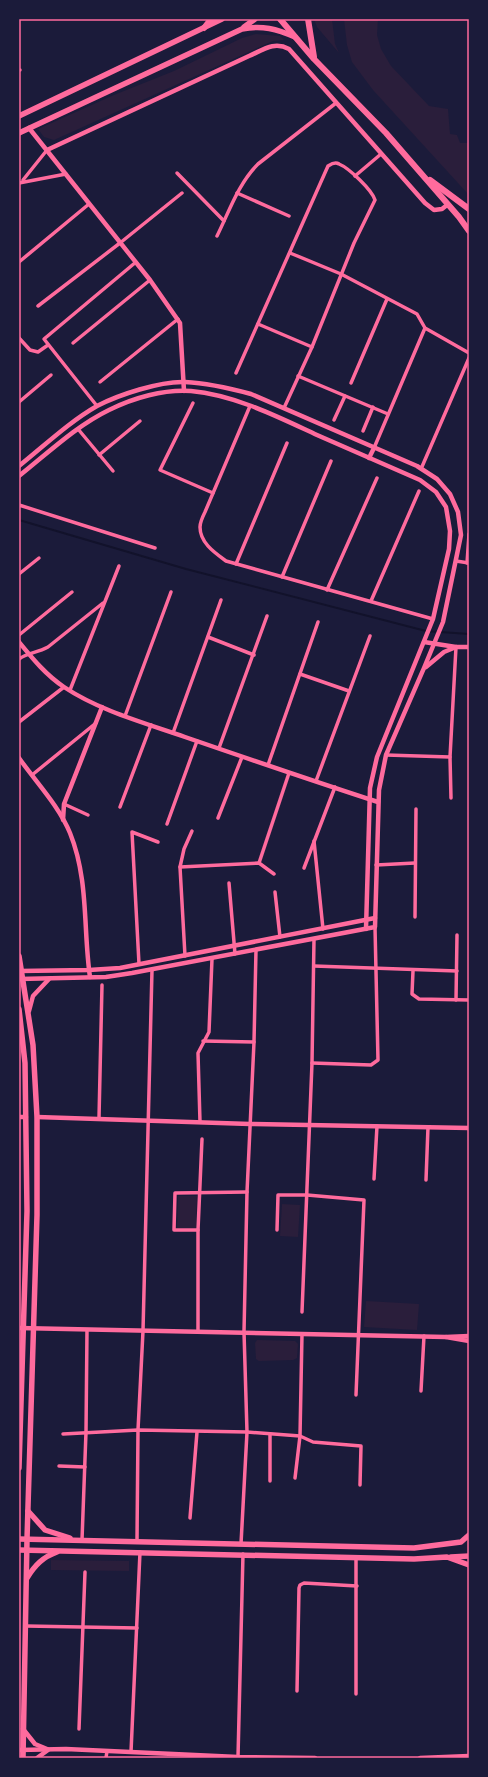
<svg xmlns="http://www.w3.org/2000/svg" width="488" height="1777" viewBox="0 0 488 1777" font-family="'Noto Sans',sans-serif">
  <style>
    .green { fill: #2a1e3b }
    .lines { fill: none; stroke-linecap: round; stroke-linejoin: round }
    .stream { stroke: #12122b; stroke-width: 2 }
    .minor { stroke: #ff6b9d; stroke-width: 3.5 }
    .tertiary { stroke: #ff6b9d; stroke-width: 4.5 }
    .secondary { stroke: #ff6b9d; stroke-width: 5.5 }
    .primary { stroke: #ff6b9d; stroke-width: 6 }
    .neatline { fill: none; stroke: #ff6b9d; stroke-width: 1.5 }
  </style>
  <rect width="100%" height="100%" fill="#1b1b3a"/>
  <g class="green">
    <path d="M314 19H332L335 44 339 53 317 27Z"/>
    <path d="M344 19H378L377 35 381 49 391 66 429 106 448 109 450 134 457 135 460 143H469V195L373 90 352 62 347 45Z"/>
    <path d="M256 34 280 36 284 40 273 41 54 140 44 137 38 129 114 95 174 71 242 38Z"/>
    <path d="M178 1196H197L196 1228H177Z"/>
    <path d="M282 1204 300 1205 298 1237 280 1236Z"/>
    <path d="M366 1301 419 1304 417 1330 364 1327Z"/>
    <path d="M257 1340 295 1341 298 1344 297 1358 293 1360 259 1361 256 1359 255 1343Z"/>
    <path d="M51 1560 129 1561V1571L51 1570Z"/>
  </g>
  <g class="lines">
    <path class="stream" d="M19 520 186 569 426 631 469 634"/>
    <g class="minor">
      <path d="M19 70H20"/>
      <path d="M177 173 224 221"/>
      <path d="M355 176 381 154"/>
      <path d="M23 180 47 150"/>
      <path d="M19 183 66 174"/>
      <path d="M237 193 289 216"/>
      <path d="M217 236C229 212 238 184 258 164L336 103"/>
      <path d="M290 253 341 274 417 314 425 328 469 353"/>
      <path d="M19 262 89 204"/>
      <path d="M38 306 120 243 182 193"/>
      <path d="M258 324 312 347"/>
      <path d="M19 338 30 350 38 352 48 345"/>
      <path d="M73 343 150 280"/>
      <path d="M236 373 328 166C331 164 335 161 339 164 349 168 372 190 375 200L354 243 312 347 284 408"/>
      <path d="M298 376 388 414"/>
      <path d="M100 382 178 319"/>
      <path d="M351 383 387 299"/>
      <path d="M19 402 51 375"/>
      <path d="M193 403 160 470 213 493"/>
      <path d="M97 406 44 339 136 262"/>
      <path d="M250 406 205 512C203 516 200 522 200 527 200 543 215 553 226 561L433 619"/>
      <path d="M334 420 345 396"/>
      <path d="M78 429 113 471"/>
      <path d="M363 431 373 407"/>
      <path d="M374 448 425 328"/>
      <path d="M99 455 140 421"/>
      <path d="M421 469 469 358"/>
      <path d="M19 505 155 548"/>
      <path d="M456 561 469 563"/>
      <path d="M467 563 469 534"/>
      <path d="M236 564 287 443"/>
      <path d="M19 574 39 558"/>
      <path d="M282 577 331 461"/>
      <path d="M327 590 377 478"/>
      <path d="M371 601 419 491"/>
      <path d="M19 635 72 592"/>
      <path d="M208 637 254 655"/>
      <path d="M19 659C27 653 37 653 48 647L103 603"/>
      <path d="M300 674 349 691"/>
      <path d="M70 690 119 566"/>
      <path d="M125 716 171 592"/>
      <path d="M19 722 64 687"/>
      <path d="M173 733 221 600"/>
      <path d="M219 748 267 616"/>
      <path d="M386 755 450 757 456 647"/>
      <path d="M450 757 451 798"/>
      <path d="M268 765 318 622"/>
      <path d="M32 775 96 723"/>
      <path d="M316 781 370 636"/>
      <path d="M64 804 88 815"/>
      <path d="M120 807 151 725"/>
      <path d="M218 818 242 757"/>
      <path d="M167 824 197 741"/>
      <path d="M314 841 323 929"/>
      <path d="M259 863 289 773"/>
      <path d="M376 865 415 863"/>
      <path d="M180 867 259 863 274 874"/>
      <path d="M304 868 335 787"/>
      <path d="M229 883 235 954"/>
      <path d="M275 892 280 937"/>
      <path d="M415 917 416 809"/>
      <path d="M185 956 180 867 184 849 192 831"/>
      <path d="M139 964 132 832 158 842"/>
      <path d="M314 966 457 971"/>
      <path d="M413 971 412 994 419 999 469 1000"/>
      <path d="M456 1000 457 935"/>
      <path d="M203 1041 254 1042"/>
      <path d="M312 1063 371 1065 378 1060 375 927"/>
      <path d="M99 1118 102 985"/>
      <path d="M200 1122 198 1053 209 1032 212 959"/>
      <path d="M374 1179 377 1126"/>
      <path d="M426 1180 428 1127"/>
      <path d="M198 1230H174L175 1193 247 1192"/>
      <path d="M277 1230 278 1195H307L364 1200 356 1395"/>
      <path d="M302 1312 312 1063 314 939"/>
      <path d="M198 1331V1230L202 1139"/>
      <path d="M421 1391 424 1336"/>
      <path d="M63 1434 138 1430 247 1432 300 1436 313 1442 361 1446 360 1485"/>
      <path d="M59 1466 85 1467"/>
      <path d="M295 1478 300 1436 302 1334"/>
      <path d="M270 1481V1434"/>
      <path d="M190 1518 197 1432"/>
      <path d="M82 1540 86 1432 87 1330"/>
      <path d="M137 1541 138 1430 143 1331 152 970"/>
      <path d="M241 1544 247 1432 244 1332 247 1192 254 1042 256 950"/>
      <path d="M26 1626 137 1628"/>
      <path d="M297 1691 299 1588 300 1585 304 1583 357 1586"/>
      <path d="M356 1694V1557"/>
      <path d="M79 1729 85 1572"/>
      <path d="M131 1752 140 1552"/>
      <path d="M238 1757 243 1554"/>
      <path d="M106 1758 107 1751"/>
    </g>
    <g class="tertiary">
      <path d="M29 128 150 280 180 323 184 391"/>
      <path d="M47 150 249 56C263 50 274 41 289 49L425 203 434 210 442 209 447 205"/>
      <path d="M369 458 374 448"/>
      <path d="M19 466C44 446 69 422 97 406 118 395 160 381 185 382 207 383 229 388 251 394L417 466 437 479 450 494 458 512 461 535 443 622 424 668 386 755 379 790 375 927 132 973 106 977 19 979"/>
      <path d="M19 476C48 453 76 426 109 410 133 398 164 389 191 391 235 395 278 417 317 435 351 450 385 465 420 480L436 492 446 507 450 531 449 549 433 619 377 757 370 788 366 929"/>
      <path d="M19 642C33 659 46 675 64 687 100 711 145 723 185 737 249 759 313 781 378 802"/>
      <path d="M424 642 456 647H469"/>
      <path d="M426 667 444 652 456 647"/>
      <path d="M19 758C36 782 59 806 70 833 89 880 83 929 90 977"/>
      <path d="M63 820 64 804 102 707"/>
      <path d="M19 971 89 970 120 968 375 918"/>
      <path d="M29 1011 33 996 49 979"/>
      <path d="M19 1117H26"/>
      <path d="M37 1117 250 1124 469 1128"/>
      <path d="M19 1328 446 1337"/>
      <path d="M469 1336 446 1337 469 1341"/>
      <path d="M23 1729 35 1744 47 1749"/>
      <path d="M19 1750 66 1749 238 1757 315 1758"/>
      <path d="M37 1758 48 1750"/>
      <path d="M420 1758 469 1756"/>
    </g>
    <g class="secondary">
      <path d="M244 27 255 19"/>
      <path d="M19 116 222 19"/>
      <path d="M19 133 242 29C262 25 277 29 295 37"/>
      <path d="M19 956 33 1045 37 1117V1215L27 1539 23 1758"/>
      <path d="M19 1009 25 1063 27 1211 19 1468"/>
      <path d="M28 1511 45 1530 70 1538"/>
      <path d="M19 1539 414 1548 461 1542 469 1535"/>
      <path d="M19 1550 414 1559 447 1557 469 1565"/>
      <path d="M451 1557 469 1556"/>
      <path d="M27 1578C35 1565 43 1557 57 1552"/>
    </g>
    <g class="primary">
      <path d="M280 19 314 59 386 133 459 217 469 231"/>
      <path d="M308 19 314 57"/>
      <path d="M204 28 211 19"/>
      <path d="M430 180 469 209"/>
    </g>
  </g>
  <rect width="488" height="1777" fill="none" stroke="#1b1b3a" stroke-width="40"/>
  <rect x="20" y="20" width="448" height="1737" class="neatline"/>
</svg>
